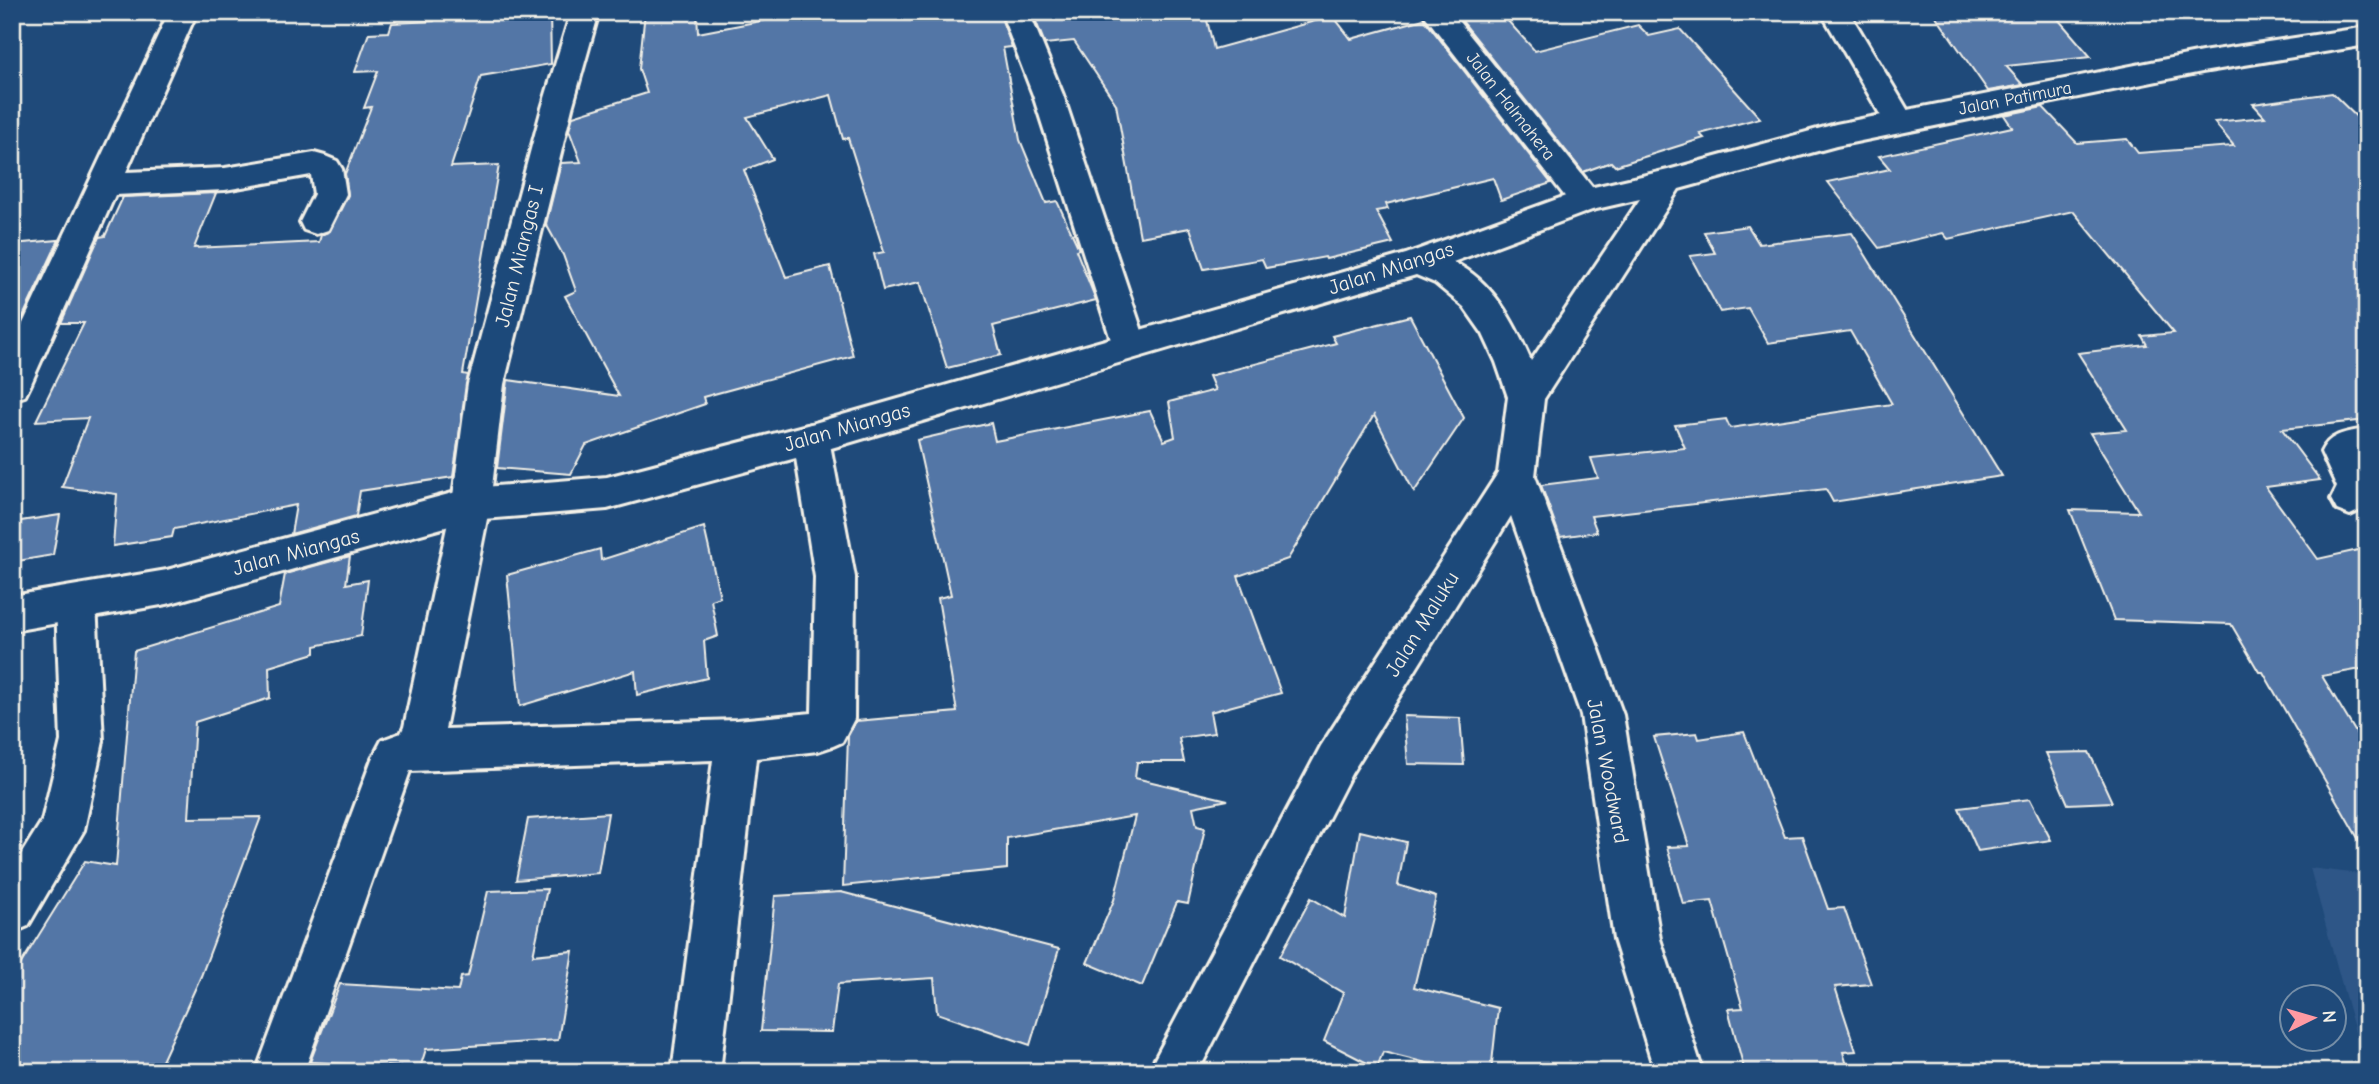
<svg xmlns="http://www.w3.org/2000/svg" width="2379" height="1084" viewBox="0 0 2379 1084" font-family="'Comic Neue',sans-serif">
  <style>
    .built { fill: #2f5787 }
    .building { fill: #5376a6; stroke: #f4f1e8; stroke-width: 2 }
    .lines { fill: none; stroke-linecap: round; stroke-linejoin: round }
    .street-casing { stroke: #f4f1e8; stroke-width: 6 }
    .secondary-casing { stroke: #f4f1e8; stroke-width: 6 }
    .street { fill: #1f4a7a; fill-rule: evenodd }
    .secondary { fill: #1f4a7a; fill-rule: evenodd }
    .labels { text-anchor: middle; stroke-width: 5; stroke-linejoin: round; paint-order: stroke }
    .far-street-label { font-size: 18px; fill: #f4f1e8; stroke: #1f4a7a }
    .street-label { font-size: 21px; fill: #f4f1e8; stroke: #1f4a7a }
  </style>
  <rect width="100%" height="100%" fill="#1f4a7a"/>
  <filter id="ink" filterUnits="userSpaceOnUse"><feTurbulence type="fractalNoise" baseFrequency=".0143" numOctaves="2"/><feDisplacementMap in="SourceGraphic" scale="14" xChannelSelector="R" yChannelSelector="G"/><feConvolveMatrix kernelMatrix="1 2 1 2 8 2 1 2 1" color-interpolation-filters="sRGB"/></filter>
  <g filter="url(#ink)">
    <path class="built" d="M2310 868 2367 875V1072H2366Z"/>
    <g class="building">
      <path d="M438 12H550L551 64 481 76 451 167 499 165 463 374 468 375 453 477 360 491 356 516 291 534 296 505 174 529 172 537 113 546 117 494 62 487 88 418 36 421 84 323H61L99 237 105 236 123 197 216 193 194 248 319 242 321 235 330 231 348 195 345 174 371 107 364 108 378 71 355 72 369 33 389 32 392 23 434 21Z"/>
      <path d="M645 12H697L698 33 807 12H999L1012 47 1003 48 1020 140 1046 203 1057 201 1079 249 1076 250 1096 300 993 326 1001 355 947 368 920 282 883 290 874 254 884 252 848 138 843 139 831 95 747 117 773 159 744 170 786 277 830 266 853 356 703 397 705 404 586 445 571 474 497 468 508 380 619 396 565 296 576 291 563 255 546 224 561 163 581 162 569 130 573 116 647 93 639 69Z"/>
      <path d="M1032 12H1205L1214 49 1333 16 1351 39 1424 19 1551 183 1501 200 1493 178 1386 204 1388 209 1376 211 1393 243 1326 259 1325 257 1266 268 1262 259 1204 269 1190 228 1140 237 1116 104 1074 41 1045 44Z"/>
      <path d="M1455 12H1500L1535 51 1638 25 1649 36 1680 29 1760 118 1700 134 1704 138 1615 166 1611 162 1583 172Z"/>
      <path d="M1933 12H2052L2091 57 2006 66 2023 85 1988 91Z"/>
      <path d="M2332 93 2367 127V420L2282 429 2320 480 2266 487 2318 559 2367 548V668L2322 676 2367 751V854L2263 672H2259L2231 624 2114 620 2070 510 2139 512 2090 433 2127 430 2078 353 2147 345 2142 336 2174 333 2073 211 1948 239 1943 233 1879 248 1828 182 1890 169 1879 156 2012 127 2004 115 2043 107 2077 143 2127 139 2138 153 2234 146 2214 122 2265 117 2253 104Z"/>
      <path d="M1748 226 1759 244 1852 233 2002 476 1833 502 1826 489 1591 516 1597 532 1560 537 1541 485 1598 478 1591 458 1685 448 1675 425 1726 419 1730 428 1892 404 1850 331 1768 343 1748 308 1720 312 1690 256 1715 253 1704 232Z"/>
      <path d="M59 240 19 325H12V244Z"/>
      <path d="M1410 316 1464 418 1414 492 1374 415 1288 559 1238 576 1281 693 1210 712 1214 733 1179 738 1184 762H1137L1135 778 1228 800 1193 807 1197 826 1205 828 1188 904 1177 902 1142 986 1087 963 1114 900 1135 816 1007 838V869L843 886 848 736 856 721 957 712 938 598 951 595 917 440 991 423 995 441 1150 411 1164 441 1175 437 1169 402 1215 390 1209 376 1336 343 1332 336Z"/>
      <path d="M60 515 53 555 12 562V547L21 521Z"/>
      <path d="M704 527 720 597 711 600 718 636 704 641 707 678 637 695 635 671 520 706 507 575 600 549 601 560Z"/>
      <path d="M350 556 346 584 368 580 361 636 315 646V653L269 667 270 698 195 722 189 818 261 817 201 976 157 1072H12V978L85 861 116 866 134 651 279 607 285 574Z"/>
      <path d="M1404 716 1460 718 1464 765 1408 764Z"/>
      <path d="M1744 732 1785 837 1802 836 1828 909 1844 908 1871 984 1835 987 1856 1051 1843 1052 1849 1072H1745L1728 1009 1743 1008 1712 901 1683 904 1667 847 1689 846 1654 737 1697 733 1699 739Z"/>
      <path d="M2089 752 2112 802 2068 804 2046 753Z"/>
      <path d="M2030 799 2051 840 1978 851 1959 808Z"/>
      <path d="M608 813 598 873 516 880 528 819Z"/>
      <path d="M1360 831 1406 842 1398 885 1436 897 1414 987 1498 1008 1491 1072H1462L1383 1052 1377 1068 1324 1041 1343 993 1280 956 1311 898 1345 918Z"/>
      <path d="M547 889 533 955 573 951 558 1040 426 1049 420 1068 310 1062 340 984 458 991 461 977 468 976 488 891Z"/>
      <path d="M841 892 1059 949 1030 1045 937 1013 934 978 838 984 832 1032 761 1031 775 896Z"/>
    </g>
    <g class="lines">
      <g class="street-casing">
        <g id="street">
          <path d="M169 12H197L126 172 225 168 314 153 325 156 337 161 342 169 346 194 328 230 316 234 304 230 300 222 314 194 311 175 225 190 115 195 30 386 25 396 12 400V347Z"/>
          <path d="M571 12H599L572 108 504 384 490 504 445 729 737 720 812 713 815 577 793 439 798 429 811 424 824 429 829 439 855 577 854 719 842 742 833 746 818 751 756 758 720 1072H672L713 760 410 771 304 1072H256L372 759 382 740 401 733 404 727 452 504 468 384 542 108Z"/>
          <path d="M1001 12H1029L1063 95 1147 346 1142 355 1130 359 1118 355 1113 346 1033 95Z"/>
          <path d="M1422 12H1451L1596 192 1601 200 1596 208 1585 211 1574 208Z"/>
          <path d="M1821 12H1849L1914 121 1910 128 1899 131 1888 128Z"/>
          <path d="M2367 429V459L2361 460 2367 471V507L2350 515 2337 510 2331 499 2337 487 2321 452C2330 433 2347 432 2367 429Z"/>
          <path d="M1516 461 1529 465 1535 476 1623 715 1660 939 1703 1072H1655L1614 939 1581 715 1497 476 1503 465Z"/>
          <path d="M76 586 90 591 96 603 103 741 84 830 28 926 12 933V869L42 821 61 741 56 603 62 591Z"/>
        </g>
      </g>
      <g class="secondary-casing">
        <path id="secondary" d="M2367 27V45L2202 72 1836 146 1679 189 1544 399 1535 476 1529 487 1351 774 1198 1072H1148L1321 746 1498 473 1508 397 1496 362 1483 334 1464 307 1435 283 1416 275 811 454 607 509 471 520 167 604 12 631V596L167 570 471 488 607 477 811 424 1406 254 1585 189 1668 170 1836 124 2202 52ZM1640 199 1531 361C1514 322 1493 281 1453 262L1592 210Z"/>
      </g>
      <use href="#street" class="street"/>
      <use href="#secondary" class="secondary"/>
    </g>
  </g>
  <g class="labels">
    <g class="far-street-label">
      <text transform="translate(2015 98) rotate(-11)" y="6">Jalan Patimura</text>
      <text transform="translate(1511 106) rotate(52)" y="6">Jalan Halmahera</text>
    </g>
    <g class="street-label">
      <text transform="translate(519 256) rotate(-76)" y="7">Jalan Miangas I</text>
      <text transform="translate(1391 268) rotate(-18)" y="7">Jalan Miangas</text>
      <text transform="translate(847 427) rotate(-16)" y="7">Jalan Miangas</text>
      <text transform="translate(296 552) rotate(-15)" y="7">Jalan Miangas</text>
      <text transform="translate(1422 624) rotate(-58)" y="7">Jalan Maluku</text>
      <text transform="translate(1608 771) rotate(79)" y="7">Jalan Woodward</text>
    </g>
  </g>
  <rect width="2379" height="1084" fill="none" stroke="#1f4a7a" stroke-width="42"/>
  <rect x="21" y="21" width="2337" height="1042" fill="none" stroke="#f4f1e8" stroke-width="2.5" filter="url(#ink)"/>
  <g transform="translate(2313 1018) rotate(85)"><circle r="33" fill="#1f4a7a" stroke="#748da6" stroke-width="2"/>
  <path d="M0-5L12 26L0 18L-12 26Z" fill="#ff9aa2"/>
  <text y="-10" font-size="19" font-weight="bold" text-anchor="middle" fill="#f4f1e8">N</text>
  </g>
</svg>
